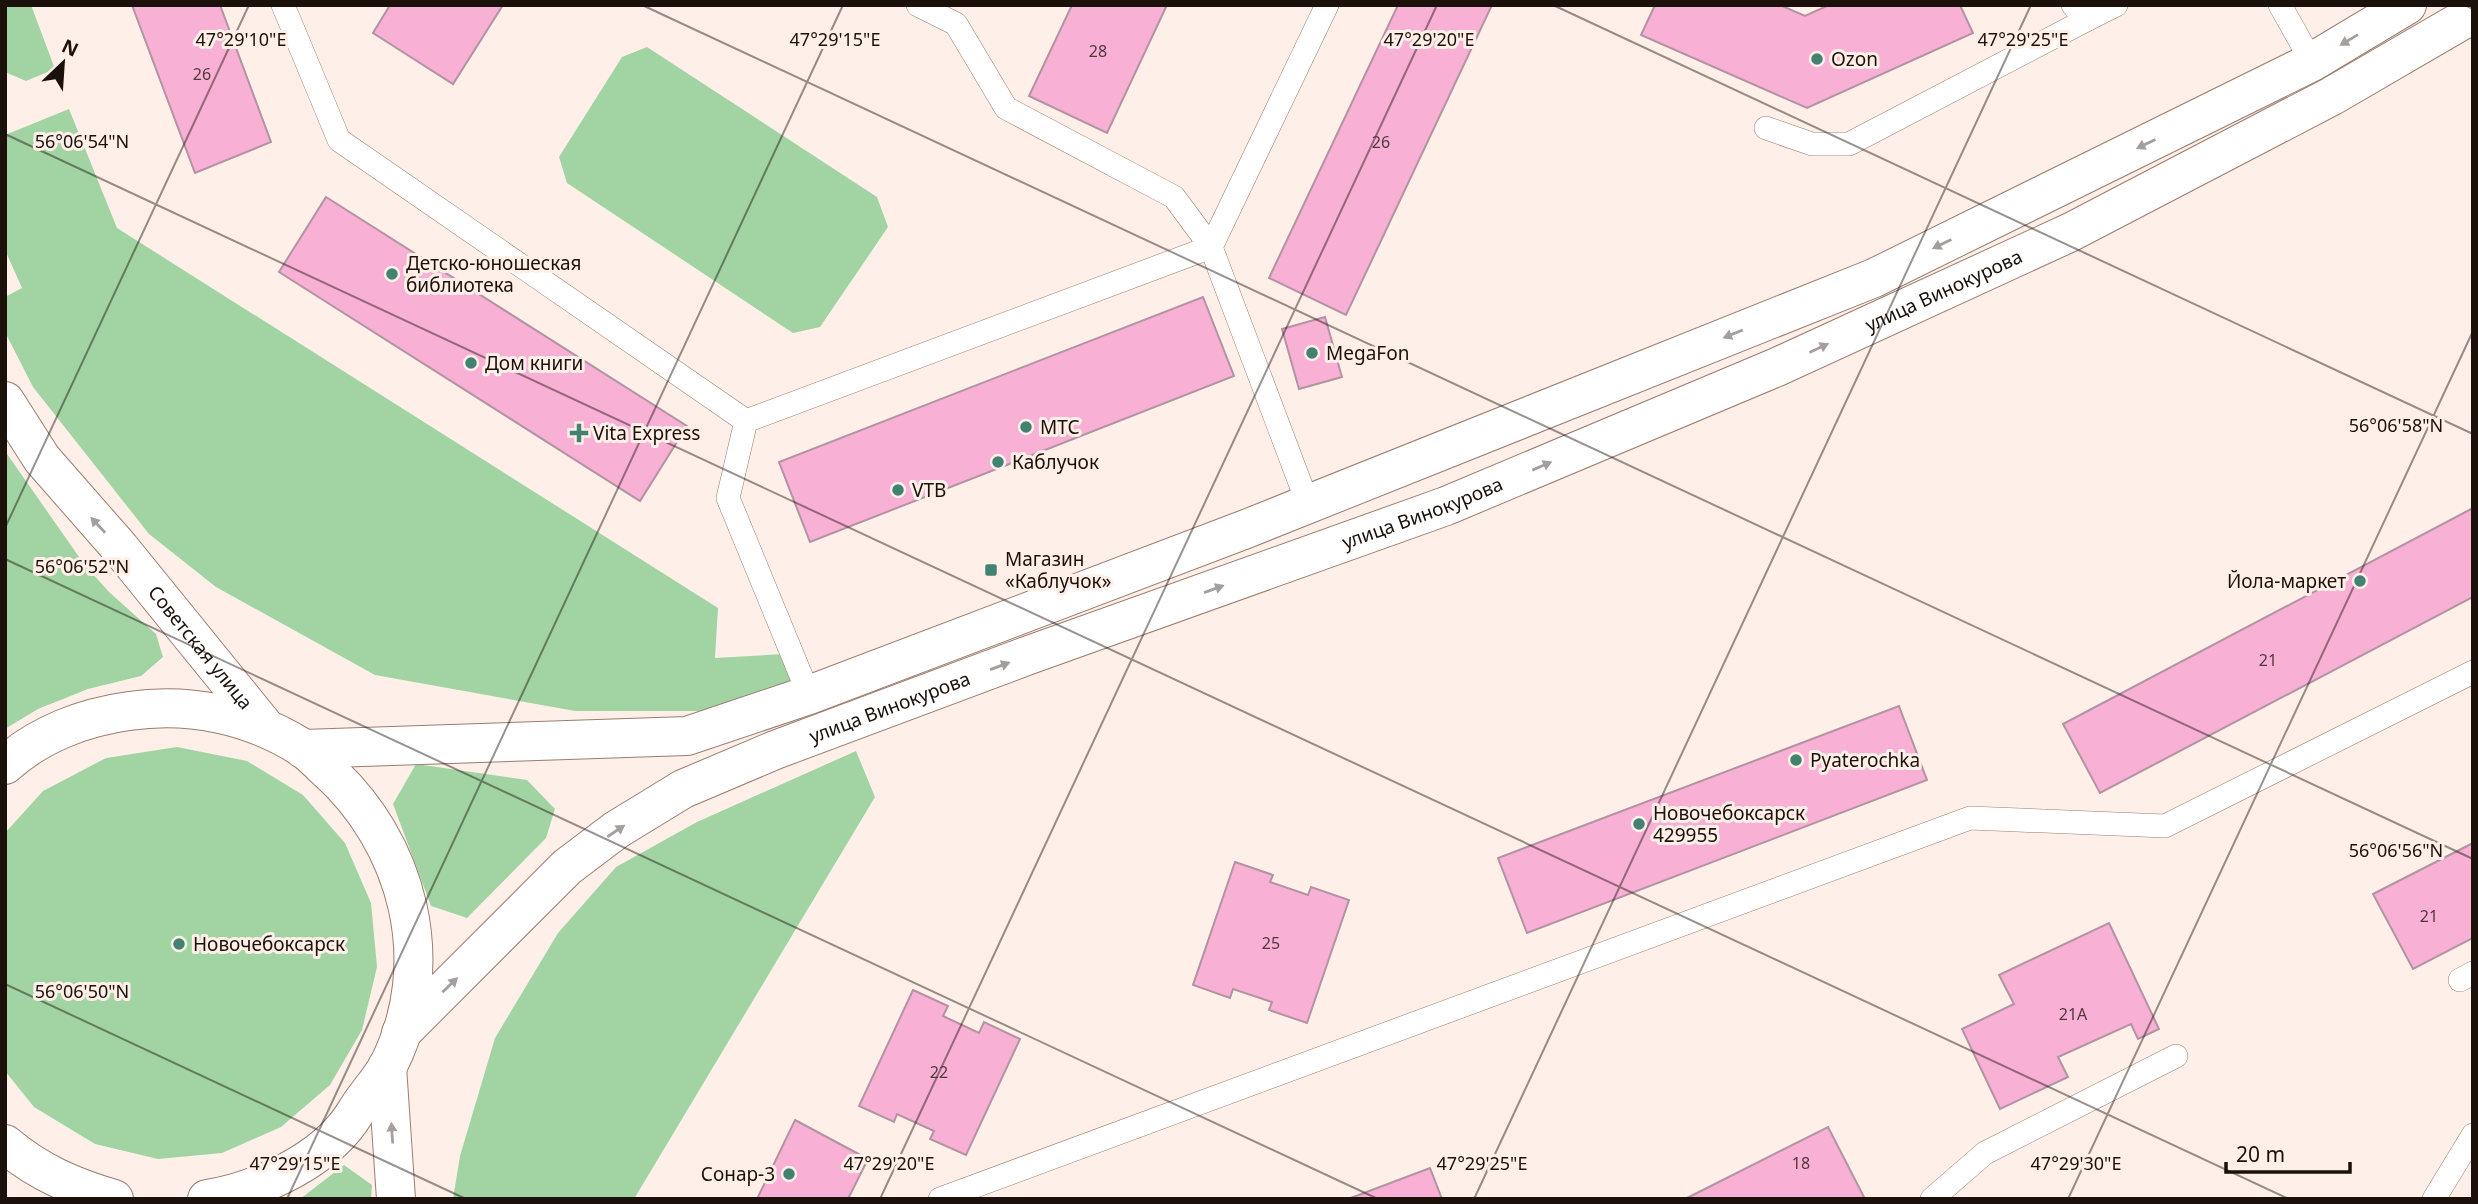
<svg xmlns="http://www.w3.org/2000/svg" width="2478" height="1204" viewBox="0 0 2478 1204" font-family="'Noto Sans',sans-serif">
  <style>
    .green { fill: #a1d4a2 }
    .building { fill: #f8b0d4; stroke: #b393a2; stroke-width: 2 }
    .lines { fill: none; stroke-linecap: round; stroke-linejoin: round }
    .service-casing { stroke: #9b7c6d; stroke-width: 24 }
    .secondary-casing { stroke: #9b7c6d; stroke-width: 40 }
    .primary-casing { stroke: #9b7c6d; stroke-width: 40 }
    .service { stroke: #fff; stroke-width: 23 }
    .secondary { stroke: #fff; stroke-width: 38 }
    .primary { stroke: #fff; stroke-width: 38 }
    .oneway { fill: #a49f9d }
    .ticks { fill: none; stroke: #1b100a; stroke-width: 2; stroke-opacity: 0.45 }
    .poi-dot { fill: #418271; stroke: #fef0e9; stroke-width: 2.5 }
    .labels { text-anchor: middle; stroke-width: 6; stroke-linejoin: round; paint-order: stroke }
    .number-label { font-size: 16px; fill: #52383c }
    .poi-label { font-size: 19px; fill: #1b100a; stroke: #fef0e9; text-anchor: start }
    .street-label { font-size: 19px; fill: #1b100a; stroke: #fef0e9 }
    .ticks-label { font-size: 18px; text-anchor: middle; fill: #1b100a; stroke: #fef0e9; stroke-width: 6; stroke-linejoin: round; paint-order: stroke }
  </style>
  <rect width="100%" height="100%" fill="#fef0e9"/>
  <g class="green">
    <path d="M5 5H31L55 69 26 81 5 72Z"/>
    <path d="M647 47 877 197 888 227 820 327 793 333 567 183 559 157 622 57Z"/>
    <path d="M69 109 117 228 718 608 715 658 784 654 794 685 704 711H575L375 675 216 587 149 534 33 387 5 332V297L22 288 5 250V135Z"/>
    <path d="M5 451 84 564 109 592 156 634 163 657 141 676 88 689 38 709 5 729Z"/>
    <path d="M177 747 247 761 303 795 345 843 371 903 377 967 362 1030 330 1085 281 1127 222 1153 158 1159 95 1144 34 1107 5 1071V833L43 791 106 758Z"/>
    <path d="M856 751 875 797 634 1199H453L460 1156 495 1038 558 933 616 867 697 822Z"/>
    <path d="M416 764 527 780 555 809 546 838 467 918 431 906 393 804Z"/>
    <path d="M344 1165 372 1185 371 1199H300Z"/>
  </g>
  <g class="building">
    <path d="M132 5H220L271 142 195 173Z"/>
    <path d="M390 5H503L453 84 373 33Z"/>
    <path d="M1072 5H1167L1107 133 1029 96Z"/>
    <path d="M1398 5H1492L1346 315 1269 278Z"/>
    <path d="M1655 5H1780L1805 16 1829 5H1960L1973 33 1807 108 1641 35Z"/>
    <path d="M326 197 687 426 640 501 279 272Z"/>
    <path d="M1203 297 1234 376 810 542 779 462Z"/>
    <path d="M1325 317 1342 377 1299 389 1282 329Z"/>
    <path d="M2473 508V597L2100 793 2063 724Z"/>
    <path d="M1899 706 1927 780 1527 933 1498 858Z"/>
    <path d="M2473 843V938L2413 969 2373 894Z"/>
    <path d="M1235 862 1273 875 1270 882 1308 895 1311 887 1349 900 1307 1023 1269 1010 1272 1002 1233 989 1230 998 1193 985Z"/>
    <path d="M2109 923 2159 1029 2138 1039 2131 1024 2058 1057 2068 1077 2000 1109 1962 1029 2014 1004 1999 975Z"/>
    <path d="M913 990 948 1006 943 1016 979 1033 984 1022 1020 1039 966 1155 930 1139 934 1131 897 1114 894 1122 859 1106Z"/>
    <path d="M795 1120 868 1159 848 1199H757Z"/>
    <path d="M1828 1127 1865 1199H1685Z"/>
    <path d="M1430 1168 1442 1199H1348Z"/>
  </g>
  <g class="lines">
    <g class="service-casing">
      <g id="service">
        <path d="M283 5 339 140 746 421 728 498 809 695"/>
        <path d="M2073 5 2086 20 2116 5"/>
        <path d="M2280 5 2312 62"/>
        <path d="M1766 128 1812 144H1849L2086 20"/>
        <path d="M746 421 1211 247 1174 197 1006 108 956 24 918 5"/>
        <path d="M1308 504 1211 247 1327 5"/>
        <path d="M2460 980 2473 973"/>
        <path d="M940 1199 1970 818 2165 826 2473 672"/>
        <path d="M1932 1199 1985 1153 2176 1056"/>
        <path d="M2434 1199 2473 1135"/>
      </g>
    </g>
    <g class="secondary-casing">
      <g id="secondary">
        <path d="M303 749 687 736 809 695 1246 529 1874 278 2312 62 2407 5"/>
        <path id="s1" d="M401 1033 567 867 616 830 683 789 775 750 1029 655 1446 506 1777 367 2071 232 2332 96 2473 14"/>
      </g>
    </g>
    <g class="primary-casing">
      <g id="primary">
        <path id="s2" d="M5 401 42 459 120 548 266 728"/>
        <path d="M5 765C39 734 85 717 129 711 189 702 250 715 301 747 310 753 318 761 325 768 409 842 440 964 388 1066 381 1078 371 1090 363 1101 357 1109 352 1119 345 1127 314 1165 254 1192 207 1199"/>
        <path d="M387 1067 396 1199"/>
        <path d="M5 1144C38 1172 73 1187 114 1199"/>
      </g>
    </g>
    <use href="#service" class="service"/>
    <use href="#secondary" class="secondary"/>
    <use href="#primary" class="primary"/>
  </g>
  <defs><path id="oneway-solid" d="M-6-.8H1V-3.2L6.5 0L1 3.2V.8H-6Z" transform="scale(1.75)"/></defs>
  <g class="oneway">
    <use href="#oneway-solid" transform="translate(2349 40) rotate(149)"/>
    <use href="#oneway-solid" transform="translate(2146 144) rotate(154)"/>
    <use href="#oneway-solid" transform="translate(1942 244) rotate(154)"/>
    <use href="#oneway-solid" transform="translate(1733 334) rotate(158)"/>
    <use href="#oneway-solid" transform="translate(1819 348) rotate(-25)"/>
    <use href="#oneway-solid" transform="translate(1542 466) rotate(-23)"/>
    <use href="#oneway-solid" transform="translate(98 525) rotate(-133)"/>
    <use href="#oneway-solid" transform="translate(1214 589) rotate(-20)"/>
    <use href="#oneway-solid" transform="translate(1000 666) rotate(-20)"/>
    <use href="#oneway-solid" transform="translate(616 831) rotate(-34)"/>
    <use href="#oneway-solid" transform="translate(450 985) rotate(-44)"/>
    <use href="#oneway-solid" transform="translate(392 1133) rotate(-94)"/>
  </g>
  <path class="ticks" d="M642 5 2473 859M1553 5 2473 434M2465 5 2473 9M5 134 2289 1199M5 528 249 5M5 559 1378 1199M5 984 466 1199M287 1199 843 5M880 1199 1437 5M1474 1199 2031 5M2068 1199 2473 331"/>
  <g class="poi-dot">
    <circle cx="1817" cy="59" r="7"/>
    <circle cx="392" cy="274" r="7"/>
    <circle cx="1312" cy="353" r="7"/>
    <circle cx="471" cy="363" r="7"/>
    <circle cx="1026" cy="427" r="7"/>
    <path d="M575.5 422.5h7v7h7v7h-7v7h-7v-7h-7v-7h7z"/>
    <circle cx="998" cy="462" r="7"/>
    <circle cx="898" cy="490" r="7"/>
    <rect x="984" y="563" width="14" height="14" rx="3.5"/>
    <circle cx="2360" cy="581" r="7"/>
    <circle cx="1796" cy="760" r="7"/>
    <circle cx="1639" cy="824" r="7"/>
    <circle cx="179" cy="944" r="7"/>
    <circle cx="789" cy="1174" r="7"/>
  </g>
  <g class="labels">
    <g class="number-label">
      <text x="1098" y="57">28</text>
      <text x="202" y="80">26</text>
      <text x="1381" y="148">26</text>
      <text x="2268" y="666">21</text>
      <text x="2429" y="922">21</text>
      <text x="1271" y="949">25</text>
      <text x="2073" y="1020">21А</text>
      <text x="939" y="1078">22</text>
      <text x="1801" y="1169">18</text>
    </g>
    <g class="poi-label">
      <text x="1831" y="66">Ozon</text>
      <text x="406" y="270">Детско-юношеская<tspan x="406" dy="22">библиотека</tspan></text>
      <text x="1326" y="360">MegaFon</text>
      <text x="485" y="370">Дом книги</text>
      <text x="1040" y="434">МТС</text>
      <text x="593" y="440">Vita Express</text>
      <text x="1012" y="469">Каблучок</text>
      <text x="912" y="497">VTB</text>
      <text x="1005" y="566">Магазин<tspan x="1005" dy="22">«Каблучок»</tspan></text>
      <text x="2346" y="588" text-anchor="end">Йола-маркет</text>
      <text x="1810" y="767">Pyaterochka</text>
      <text x="1653" y="820">Новочебоксарск<tspan x="1653" dy="22">429955</tspan></text>
      <text x="193" y="951">Новочебоксарск</text>
      <text x="775" y="1181" text-anchor="end">Сонар-3</text>
    </g>
    <g class="street-label">
      <text dy="7" stroke="none"><textPath href="#s1" startOffset="1731">улица Винокурова</textPath></text>
      <text dy="7" stroke="none"><textPath href="#s1" startOffset="1164">улица Винокурова</textPath></text>
      <text dy="7" stroke="none"><textPath href="#s2" startOffset="315">Советская улица</textPath></text>
      <text dy="7" stroke="none"><textPath href="#s1" startOffset="597">улица Винокурова</textPath></text>
    </g>
  </g>
  <g class="ticks-label">
    <text x="241" y="46">47°29'10"E</text>
    <text x="835" y="46">47°29'15"E</text>
    <text x="1429" y="46">47°29'20"E</text>
    <text x="2023" y="46">47°29'25"E</text>
    <text x="82" y="148">56°06'54"N</text>
    <text x="2396" y="432">56°06'58"N</text>
    <text x="82" y="573">56°06'52"N</text>
    <text x="2396" y="857">56°06'56"N</text>
    <text x="82" y="998">56°06'50"N</text>
    <text x="295" y="1170">47°29'15"E</text>
    <text x="889" y="1170">47°29'20"E</text>
    <text x="1482" y="1170">47°29'25"E</text>
    <text x="2076" y="1170">47°29'30"E</text>
  </g>
  <rect width="2478" height="1204" fill="none" stroke="#1b100a" stroke-width="14"/>
  <g transform="translate(63 63) rotate(25)" stroke="#fef0e9" stroke-width="5" paint-order="stroke">
  <path d="M0-5L12 26L0 18L-12 26Z" fill="#1b100a"/>
  <text y="-10" font-size="19" font-weight="bold" text-anchor="middle" fill="#1b100a">N</text>
  </g>
  <path d="M2226 1162v10h124v-10" fill="none" stroke="#1b100a" stroke-width="3.5"/>
  <text x="2236" y="1162" font-size="21" fill="#1b100a" stroke="#fef0e9" stroke-width="5" paint-order="stroke">20 m</text>
</svg>
